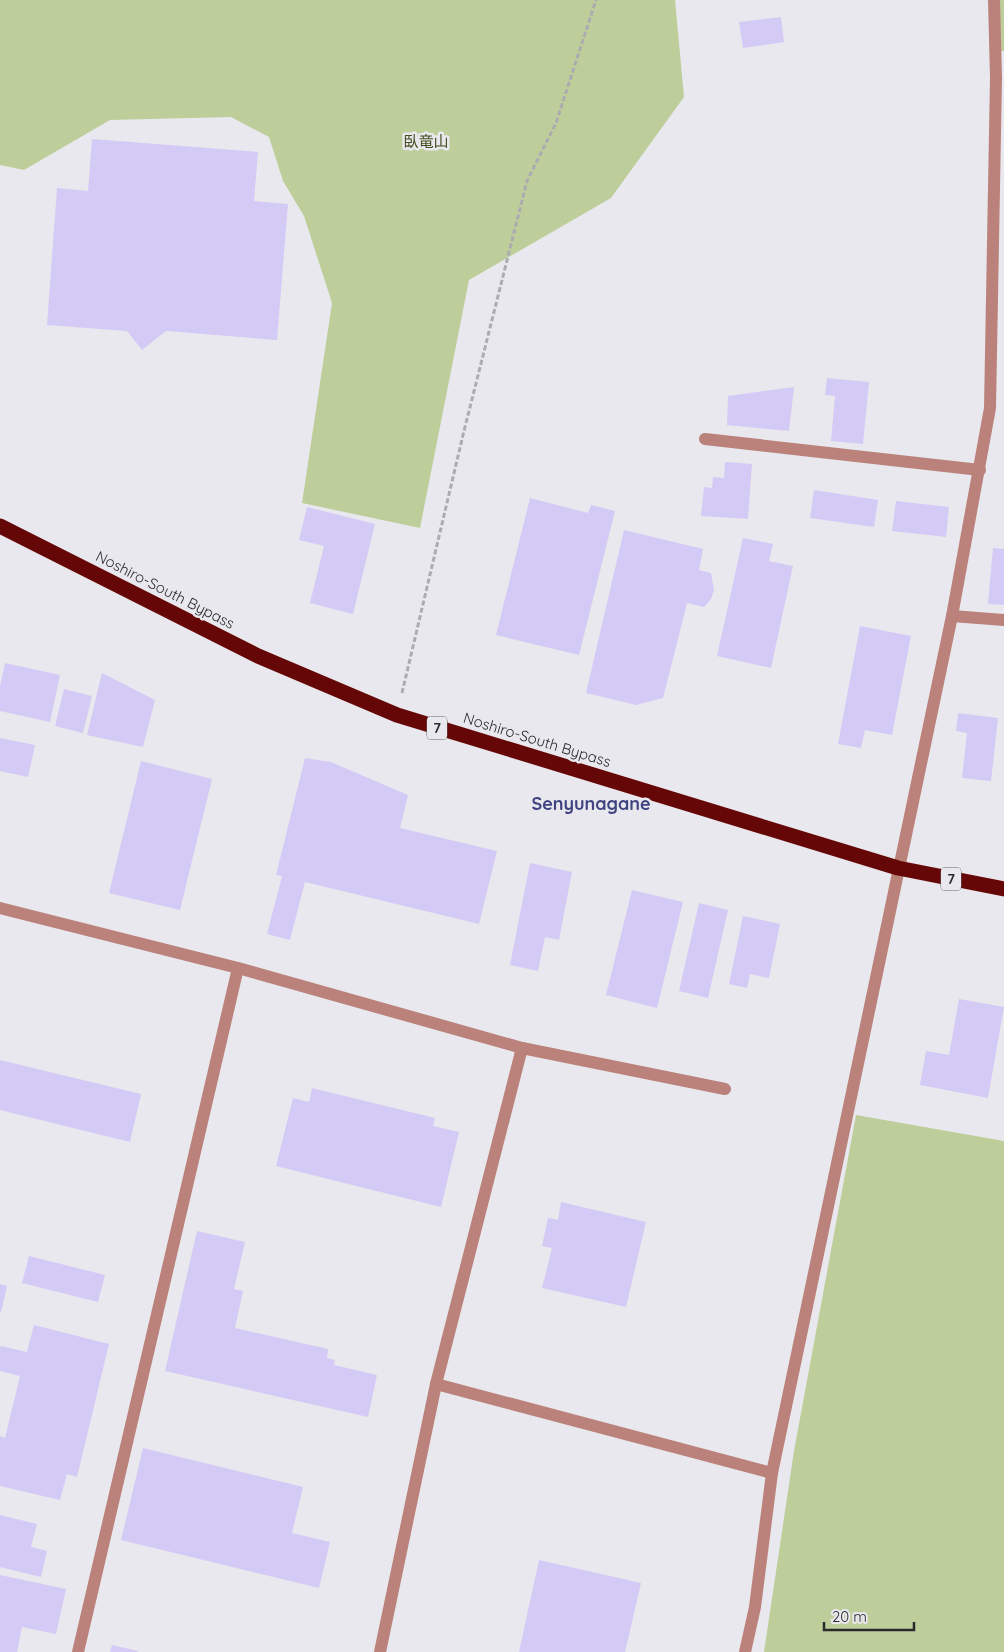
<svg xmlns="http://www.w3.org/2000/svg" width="1004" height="1652" viewBox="0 0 1004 1652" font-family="Quicksand,'Noto Sans JP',sans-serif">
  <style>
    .green { fill: #bece9b }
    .building { fill: #d3cbf5 }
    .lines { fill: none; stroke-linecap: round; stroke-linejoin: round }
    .path { stroke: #acabb0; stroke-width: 3; stroke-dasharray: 5 2.5; stroke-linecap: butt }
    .minor { stroke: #ba827a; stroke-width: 12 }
    .highway { stroke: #660707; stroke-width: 15 }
    .labels { text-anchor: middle; stroke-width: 5; stroke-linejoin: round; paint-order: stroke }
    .shield { fill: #e9e8ee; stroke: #636366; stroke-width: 1 }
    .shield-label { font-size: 14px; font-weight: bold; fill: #2a2a2c }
    .park-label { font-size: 15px; fill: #434f1c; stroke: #e9e8ee }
    .street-label { font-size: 15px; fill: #2a2a2c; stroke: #e9e8ee }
    .quarter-label { font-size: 18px; font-weight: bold; fill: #404481; stroke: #e9e8ee }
  </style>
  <rect width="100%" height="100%" fill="#e9e8ee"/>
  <g class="green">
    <path d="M0 0H675L684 97 611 198 469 280 420 528 302 503 332 303 304 216 283 181 269 137 231 117 110 120 24 170 0 165Z"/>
    <rect x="994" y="0" width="10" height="51"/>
    <path d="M856 1115 1004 1141V1652H764L794 1451Z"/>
  </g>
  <g class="building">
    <path d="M781 17 784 42 743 48 739 22Z"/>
    <path d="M92 139 258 152 254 201 288 204 277 340 166 331 142 350 127 331 47 325 57 188 88 191Z"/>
    <path d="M827 378 869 382 863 444 831 441 835 396 825 395Z"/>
    <path d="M794 387 789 431 727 425 728 396Z"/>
    <path d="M725 462 752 464 748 519 701 516 704 487 712 488 713 477 724 478Z"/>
    <path d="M814 490 878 500 874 527 810 518Z"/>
    <path d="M530 498 588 513 591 505 615 511 579 655 496 635Z"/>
    <path d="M896 501 949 507 946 537 892 531Z"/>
    <path d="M307 507 375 524 353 614 310 603 324 546 299 540Z"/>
    <path d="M624 530 703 549 699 570 711 573 714 590 711 599 704 607 687 603 663 698 636 705 586 693Z"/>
    <path d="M743 538 773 544 769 561 793 566 771 668 717 656Z"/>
    <path d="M993 548 1004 549V605L988 604Z"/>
    <path d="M860 626 911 636 892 735 865 730 861 748 838 744Z"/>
    <path d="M5 663 60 675 50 722 0 711V686Z"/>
    <path d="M102 673 155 700 143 747 87 735Z"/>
    <path d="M64 689 92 696 83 733 55 726Z"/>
    <path d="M958 713 998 718 991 781 962 778 967 733 956 731Z"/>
    <path d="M0 738 35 745 28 777 0 771Z"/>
    <path d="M305 758 331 762 408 795 400 828 497 851 479 924 305 882 290 940 267 934 282 876 276 875Z"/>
    <path d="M141 761 212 779 180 910 109 893Z"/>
    <path d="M530 863 572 872 559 940 545 937 538 971 510 965Z"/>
    <path d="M632 890 683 902 657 1008 606 995Z"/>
    <path d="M699 903 728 910 708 998 679 991Z"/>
    <path d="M743 916 780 924 769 978 750 974 747 988 729 984Z"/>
    <path d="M959 999 1004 1007 988 1098 920 1085 926 1051 949 1055Z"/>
    <path d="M0 1060 141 1094 130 1142 0 1110Z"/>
    <path d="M312 1088 435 1118 433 1126 459 1132 441 1207 276 1166 293 1098 309 1102Z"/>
    <path d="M561 1202 646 1222 626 1307 542 1288 552 1248 542 1246 548 1218 558 1220Z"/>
    <path d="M197 1231 245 1242 234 1289 243 1291 235 1328 328 1349 327 1358 335 1360 334 1365 377 1375 368 1417 165 1371Z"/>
    <path d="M29 1256 105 1275 98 1302 22 1283Z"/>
    <path d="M0 1284 7 1286 1 1312 0 1311Z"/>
    <path d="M34 1325 109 1344 77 1477 67 1474 60 1500 0 1486V1436L5 1438 20 1376 0 1371V1348L1 1346 27 1352Z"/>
    <path d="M143 1448 303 1487 292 1533 330 1542 319 1588 121 1540Z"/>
    <path d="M0 1515 37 1524 31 1547 47 1551 41 1577 0 1567Z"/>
    <path d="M539 1560 641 1583 625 1652H519Z"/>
    <path d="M0 1575 66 1589 56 1634 22 1627 17 1652H0Z"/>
    <path d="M112 1645 138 1651V1652H110Z"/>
  </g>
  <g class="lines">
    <path class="path" d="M402 693 463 435 527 181 556 123 596 0"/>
    <g class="minor">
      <path d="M705 439 980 470"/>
      <path d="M952 616 1004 620"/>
      <path d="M0 908 238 968 522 1048 725 1089"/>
      <path d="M436 1384 772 1473"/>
      <path d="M78 1652 238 968"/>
      <path d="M380 1652 436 1384 522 1048"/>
      <path d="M745 1652 755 1607 772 1473 952 616 990 408 996 78 994 0"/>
    </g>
    <path class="highway" d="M0 526 258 656 397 715 898 868 1004 889"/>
  </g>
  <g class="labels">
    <g class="shield">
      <rect x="427" y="716.5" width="20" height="23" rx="4"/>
      <rect x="941" y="867.5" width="20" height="23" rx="4"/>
    </g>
    <g class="shield-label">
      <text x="437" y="733">7</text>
      <text x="951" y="884">7</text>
    </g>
    <g class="park-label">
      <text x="426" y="147">臥竜山</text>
    </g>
    <g class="street-label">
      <text transform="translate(165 590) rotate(27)" y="5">Noshiro-South Bypass</text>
      <text transform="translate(537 740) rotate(17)" y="5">Noshiro-South Bypass</text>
    </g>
    <g class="quarter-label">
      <text x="591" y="810">Senyunagane</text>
    </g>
  </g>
  <path d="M824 1622v8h90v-8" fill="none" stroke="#2a2a2c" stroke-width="2.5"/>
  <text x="832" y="1622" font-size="15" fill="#2a2a2c" stroke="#e9e8ee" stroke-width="4" paint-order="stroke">20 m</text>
</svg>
